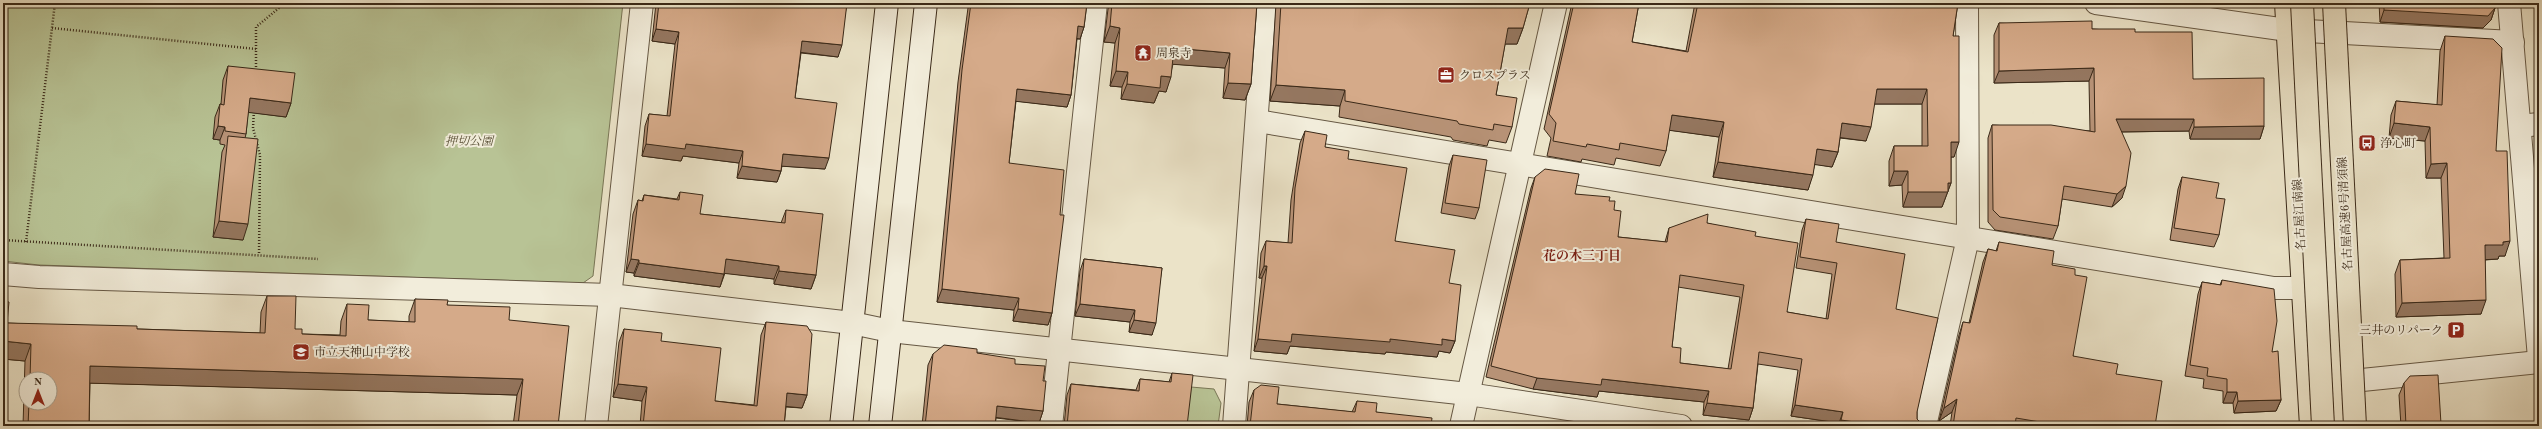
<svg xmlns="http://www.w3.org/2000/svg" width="2542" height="429" viewBox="0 0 2542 429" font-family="'Old Standard TT','Noto Serif JP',serif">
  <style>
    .green { fill: #b8c395; stroke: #797656 }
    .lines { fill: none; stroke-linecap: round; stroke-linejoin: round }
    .street-casing { stroke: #665844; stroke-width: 24 }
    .secondary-casing { stroke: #3a2918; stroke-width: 24 }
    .primary-casing { stroke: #3a2918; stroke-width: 24 }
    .path { stroke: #3a2918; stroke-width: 2.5; stroke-dasharray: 1 2; stroke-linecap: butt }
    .street { stroke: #f2eddb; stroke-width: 22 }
    .secondary { stroke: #f2eddb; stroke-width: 22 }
    .primary { stroke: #ebe3c8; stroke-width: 22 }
    .highway-bridge-casing { stroke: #3a2918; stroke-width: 24; stroke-linecap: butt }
    .highway-bridge { stroke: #ebe3c8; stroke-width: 22 }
    .wall { fill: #b79276; stroke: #3a2918; fill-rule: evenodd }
    .shaded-wall { fill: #957760; stroke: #3a2918 }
    .building { fill: #d5aa89; stroke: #3a2918; fill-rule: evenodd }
    .labels { text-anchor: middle; stroke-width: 4; stroke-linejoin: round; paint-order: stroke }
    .poi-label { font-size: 12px; fill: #3a2918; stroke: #f2eddb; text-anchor: start }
    .park-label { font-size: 12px; font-style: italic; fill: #5a5037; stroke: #f2eddb }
    .street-label { font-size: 12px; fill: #3a2918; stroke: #f2eddb }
    .neighbourhood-label { font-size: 13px; font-weight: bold; fill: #7a1f14; stroke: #f2eddb }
  </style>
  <rect width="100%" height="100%" fill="#ebe3c8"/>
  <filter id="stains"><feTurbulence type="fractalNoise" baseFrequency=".005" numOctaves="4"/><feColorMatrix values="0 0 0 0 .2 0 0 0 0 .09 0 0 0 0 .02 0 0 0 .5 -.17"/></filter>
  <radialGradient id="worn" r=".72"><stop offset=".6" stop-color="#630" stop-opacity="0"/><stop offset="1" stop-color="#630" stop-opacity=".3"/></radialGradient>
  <g class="green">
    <path d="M3 3H623L593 276 583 283 39 265 3 261Z"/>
    <path d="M1191 387 1214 389 1221 403 1218 426H1185Z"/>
  </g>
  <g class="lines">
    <g class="street-casing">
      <g id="street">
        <path d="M2096 3 2288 30 2513 42"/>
        <path d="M2509 3 2539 358"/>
        <path d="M1257 121 2274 288H2303"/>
        <path d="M2520 126 2539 124"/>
        <path d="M3 274 39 277 610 295 852 323 890 331 1468 394 1681 426"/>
        <path d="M2362 380 2539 362"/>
        <path d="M596 426 642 3"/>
        <path d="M1051 426 1096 3"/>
        <path d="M1234 426 1265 3"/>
        <path d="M1461 426 1556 3"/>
        <path d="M1925 426 1968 238 1967 3"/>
      </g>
    </g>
    <g class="secondary-casing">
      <g id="secondary">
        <path d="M841 426 887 3"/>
        <path d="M880 426 926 3"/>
      </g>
    </g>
    <g class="primary-casing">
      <path id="primary" d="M2286 3 2311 426"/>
    </g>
    <g class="path">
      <path d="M52 28 256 49"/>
      <path d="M256 73V27L285 3"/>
      <path d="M254 109 253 128 260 155 259 255"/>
      <path d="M3 240 318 259"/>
      <path d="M26 242 55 3"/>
    </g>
    <use href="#street" class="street"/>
    <use href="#secondary" class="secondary"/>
    <use href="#primary" class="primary"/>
    <g class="highway-bridge-casing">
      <g id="highway-bridge">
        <path d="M2302 3 2323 426"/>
        <path d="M2334 3 2355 426"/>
      </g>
    </g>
    <use href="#highway-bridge" class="highway-bridge"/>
  </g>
  <g class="wall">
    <path d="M656 3H847L838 57 801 53 795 98 825 169 782 166 781 171 777 182 737 178 739 163 683 156 681 161 642 156 645 126 649 114 667 116 675 44 652 41Z"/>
    <path d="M969 3H1087L1084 27 1080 39H1077L1071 95 1067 107 1016 101 1010 154 1009 163 1060 215 1052 313 1048 325 1013 321 1014 310 937 302 958 82 968 8Z"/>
    <path d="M1110 3H1257L1251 84 1245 100 1223 98 1225 68 1173 64 1166 92 1159 91 1154 103 1121 99 1122 87 1110 86 1115 43 1104 42 1108 9Z"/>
    <path d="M1276 3H1530L1523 28 1517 44H1505L1496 95 1512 127 1506 143 1489 140 1487 146 1453 140 1451 137 1339 117 1340 106 1270 101Z"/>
    <path d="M1572 3H1639L1632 42 1686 51 1695 3H1958L1953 36 1954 157H1951V183L1942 207H1903L1902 185 1889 186V161L1894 146H1922V104H1874L1866 141 1840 138 1838 152 1832 167 1815 164 1808 190 1713 177 1719 137 1669 130 1666 151 1660 166 1616 158 1614 165 1582 159 1581 162 1547 156 1551 138 1544 129Z"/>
    <path d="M2379 3H2495V8L2491 20 2483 28 2380 22Z"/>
    <path d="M1999 23 2092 29 2135 32 2193 79 2264 126 2260 139H2190L2189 131 2121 132 2122 198 2112 207 2062 199 2058 226 2053 239 1995 230 1988 222V138L1992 125 2090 131 2089 81 1994 83V35Z"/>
    <path d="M2445 36 2496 151 2505 256H2499L2498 259 2485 260 2481 314 2396 317 2395 274 2400 260 2444 258 2441 178H2426L2425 141 2389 138 2391 115 2396 101 2437 105 2440 51Z"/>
    <path d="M228 66 291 103 286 117 248 112 246 134 245 138 243 240 213 237 222 152 225 145 220 144V140L213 139 215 117 220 104H221L223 80Z"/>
    <path d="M1305 131 1325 147 1348 159 1395 241 1449 283 1455 341 1450 353 1439 351 1437 357 1386 352 1385 354 1290 346 1287 354 1254 351 1262 278H1259L1261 253 1266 241 1288 243 1291 200 1300 143Z"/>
    <path d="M1453 155 1479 208 1475 219 1441 213 1449 166Z"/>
    <path d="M1535 177 1575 194 1609 201 1614 210 1618 237 1665 242 1669 228 1707 223 1755 236 1787 312 1826 319 1832 274 1796 268 1802 230 1806 219 1836 242 1896 309 1917 412V419L1921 426H1838L1839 423 1791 416 1798 370 1758 364 1753 408 1749 420 1703 415 1704 402 1599 391 1597 397 1533 389 1486 377 1531 188ZM1678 287 1740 297 1728 369 1680 363 1672 347Z"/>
    <path d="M2182 177 2216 198 2219 235 2214 247 2170 240 2178 189Z"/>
    <path d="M680 192 700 214 781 223 786 210 816 275 811 289 774 284V279L725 273 720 287 634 276V273L626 272 633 214 638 200 642 201 644 195 677 199Z"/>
    <path d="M1999 242 2075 275 2073 356 2116 374 2155 426H1950L1952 412 1939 421 1959 335 1963 322 1969 323 1983 262 1988 249 1996 251Z"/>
    <path d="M1084 259 1162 268 1152 335 1129 332 1130 322 1075 316 1080 271Z"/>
    <path d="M2222 280 2272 352 2281 400 2276 411 2234 413 2233 403H2223V391L2203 388 2204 379 2185 376 2198 294 2202 282 2220 285Z"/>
    <path d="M267 296 295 329 302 334 340 335 341 321 347 304 368 320 409 322V316L415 299 447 305 509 320 558 426H513L517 395 90 383 89 426H23L25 361 3 359V301L7 323 137 329 260 333 261 312ZM26 379H50V403H26Z"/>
    <path d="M766 322 807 395 802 408 786 407 784 426H640L642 401 613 397 619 342 624 329 661 341 715 401 754 405 761 335Z"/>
    <path d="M977 353 1015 364 1043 381V411L1039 423 996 418 995 426H922L928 365 933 354Z"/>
    <path d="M1172 373 1187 426H1064L1067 395 1071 384 1136 390 1140 379 1169 382Z"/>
    <path d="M2404 383 2441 424 2504 426H2401L2399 395Z"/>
    <path d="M1254 390 1277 404 1352 412 1357 401 1376 412 1431 426H1247L1249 402Z"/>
  </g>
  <g class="shaded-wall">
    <path d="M2495 8 2491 20 2483 28 2380 22 2384 10Z"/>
    <path d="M1078 26 1084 27 1080 39 1074 38Z"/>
    <path d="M1110 26 1120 28 1115 43 1104 42Z"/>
    <path d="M1508 28H1523L1517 44H1502Z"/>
    <path d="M656 29 679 32 675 44 652 41Z"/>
    <path d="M802 41 842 45 838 57 798 52Z"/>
    <path d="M1174 48 1230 53 1225 68 1169 64Z"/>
    <path d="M2094 68 2089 81 1994 83 1999 71Z"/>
    <path d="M1116 71 1128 72 1122 87 1110 86Z"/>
    <path d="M1161 76 1171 77 1166 92 1159 91 1154 103 1121 99 1127 84Z"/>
    <path d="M1228 83 1251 84 1245 100 1223 98Z"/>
    <path d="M1276 85 1345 90 1340 106 1270 101Z"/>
    <path d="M1017 89 1071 95 1067 107 1013 101Z"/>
    <path d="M1877 89H1927L1922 104H1871Z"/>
    <path d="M250 98 291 103 286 117 245 112Z"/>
    <path d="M1672 115 1724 122 1719 137 1667 130Z"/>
    <path d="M2116 119H2194L2189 131 2111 132Z"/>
    <path d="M1842 123 1871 127 1866 141 1836 137Z"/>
    <path d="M2394 123 2430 127 2425 141 2389 138Z"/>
    <path d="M218 126 225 127 220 140 213 139Z"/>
    <path d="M2264 126 2260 139H2190L2194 127Z"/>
    <path d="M1951 142H1959L1954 157H1946Z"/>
    <path d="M646 144H686L743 151 739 163 683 156 681 161 642 156Z"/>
    <path d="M1817 149 1838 152 1832 167 1811 164Z"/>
    <path d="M783 154 829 158 825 169 779 166Z"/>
    <path d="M1718 162 1813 175 1808 190 1713 177Z"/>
    <path d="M2447 163 2441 178H2426L2431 164Z"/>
    <path d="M742 166 781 171 777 182 737 178Z"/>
    <path d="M1894 171H1908L1902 185 1889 186Z"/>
    <path d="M1948 183H1951L1942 207H1903L1908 192Z"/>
    <path d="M2126 186 2122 198 2112 207 2117 194Z"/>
    <path d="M219 221 248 224 243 240 213 237Z"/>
    <path d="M2510 241 2505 256H2499L2498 259 2479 260 2485 245 2503 242Z"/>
    <path d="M631 259 639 260 634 273 626 272Z"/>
    <path d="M726 259 779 266 774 279 721 273Z"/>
    <path d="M639 263 724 274 720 287 634 276Z"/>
    <path d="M1264 266H1267L1262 278H1259Z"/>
    <path d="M779 271 816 275 811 289 774 284Z"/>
    <path d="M942 289 1019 298 1014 310 937 302Z"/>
    <path d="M2486 300 2481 314 2396 317 2402 303Z"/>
    <path d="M1080 304 1135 310 1130 322 1075 316Z"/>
    <path d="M1018 309 1052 313 1048 325 1013 321Z"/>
    <path d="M1134 320 1156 323 1152 335 1129 332Z"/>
    <path d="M1292 334 1390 339H1442L1455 341 1450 353 1439 351 1437 357 1386 352 1385 354 1290 346 1287 354 1254 351 1258 339Z"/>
    <path d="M3 341 31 344 25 361 3 359Z"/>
    <path d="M90 366 523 379 517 395 84 383Z"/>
    <path d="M1537 378 1602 379 1709 391 1704 402 1599 391 1597 397 1533 389Z"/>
    <path d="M618 384 647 387 642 401 613 397Z"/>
    <path d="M2227 392H2237L2233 403H2223Z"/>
    <path d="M787 393 807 395 802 408 782 406Z"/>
    <path d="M1957 399 1952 412 1939 421 1944 408Z"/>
    <path d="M2281 400 2276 411 2234 413 2238 401Z"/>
    <path d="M1707 403 1753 408 1749 420 1703 415Z"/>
    <path d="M1795 405 1843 412 1839 423 1791 416Z"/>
    <path d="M997 406 1043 411 1039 423 993 417Z"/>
    <path d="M1841 420 1882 426H1839Z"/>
    <path d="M761 424 780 426H760Z"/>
  </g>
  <g class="building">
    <path d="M659 3H847L842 45 802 41 795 98 837 103 829 158 783 154 781 171 742 166 743 151 686 144 685 149 646 144 649 114 670 116 679 32 656 29Z"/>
    <path d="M971 3H1087L1084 27 1078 26 1071 95 1017 89 1010 154 1009 163 1064 170 1060 215H1064L1052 313 1018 309 1019 298 942 289 962 70Z"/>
    <path d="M1112 3H1257L1251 84 1228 83 1230 53 1174 48 1171 77 1161 76 1160 88 1127 84 1128 72 1116 71 1120 28 1110 26Z"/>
    <path d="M1281 3H1530L1523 28H1508L1496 95 1517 98 1512 127 1494 124 1493 130 1459 124 1457 121 1345 101V90L1276 85Z"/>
    <path d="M1574 3H1639L1632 42 1688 52 1698 3H1958L1953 36H1959V142H1951V183H1948V192H1908V171H1894V146H1928L1927 89H1877L1871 127 1842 123 1838 152 1817 149 1813 175 1718 162 1724 122 1672 115 1666 151 1620 143 1619 150 1587 144 1586 147 1553 141 1556 123 1549 114Z"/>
    <path d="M2384 3H2495V8L2488 16 2384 10Z"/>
    <path d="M2092 21V29H2135V32H2192L2193 79 2264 78V126L2194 127V119H2116L2131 153 2126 186 2117 194 2064 186 2058 226 2000 217 1993 210 1992 125H2051L2095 132 2094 68 1999 71V23Z"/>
    <path d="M2445 36 2493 39 2502 48 2496 151H2507L2510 241 2503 242V245H2485L2486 300 2402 303 2400 260 2450 258 2447 163 2431 164 2430 127 2394 123 2396 101 2442 105Z"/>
    <path d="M228 66 295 73 291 103 250 98 246 134 225 131V127L218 126 220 104 224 105Z"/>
    <path d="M1305 131 1327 135 1325 147 1349 151 1348 159 1407 168 1395 241 1455 250 1449 283 1461 285 1455 341 1442 339V345L1390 339V342L1292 334 1291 342 1258 339 1267 266H1264L1266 241 1292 243 1295 188Z"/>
    <path d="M228 136 258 139 248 224 219 221Z"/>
    <path d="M1453 155 1487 160 1479 208 1445 203Z"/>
    <path d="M1545 169 1579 174 1575 194 1610 197 1609 201H1615L1614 210 1621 211 1618 237 1667 242 1669 228 1708 214 1707 223 1756 232 1755 236 1798 243 1787 312 1828 319 1837 263 1800 257 1806 219 1839 224 1836 242 1905 254 1896 309 1938 318 1917 412V419L1922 424 1919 426H1882L1841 420 1843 412 1795 405 1802 359 1759 352 1753 408 1707 403 1709 391 1602 379 1601 385 1537 378 1491 366 1535 177ZM1680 275 1744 285 1731 369 1680 363 1681 348 1672 347Z"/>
    <path d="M2182 177 2219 183 2216 198 2225 199 2219 235 2174 228Z"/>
    <path d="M680 192 703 195 700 214 785 223 786 210 823 214 816 275 779 271V266L726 259 724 274 639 263V260L631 259 638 200 643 201 644 195 679 200Z"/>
    <path d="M1999 242 2054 251 2052 265 2075 269V275L2087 277 2073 356 2118 364 2116 374 2162 381 2155 426H2064L2016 418 2015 426H1953L1957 399 1944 408 1963 322 1970 323 1988 249 1997 251Z"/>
    <path d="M1084 259 1162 268 1156 323 1134 320 1135 310 1080 304Z"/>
    <path d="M2222 280 2274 289 2277 321 2272 352 2278 351 2281 400 2238 401 2237 392H2227V379L2207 376 2208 368 2190 365 2202 282 2221 285Z"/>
    <path d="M267 296H296L295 329H302V334L346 336 347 304 369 305 368 320 415 322V299L448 300 447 305 510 307 509 320 569 326 558 426H518L523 379 90 366 89 426H28L29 403H50V379H30L31 344 3 341V301L9 302 7 323 137 326V329L265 333Z"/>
    <path d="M766 322 807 326 812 334 807 395 787 393 784 426 761 424V426H643L647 387 618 384 624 329 662 333 661 341 721 348 715 401 757 406Z"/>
    <path d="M944 345 977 349V353L1015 359V364L1045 366 1043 381H1046L1043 411 997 406 995 426H925L933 354Z"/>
    <path d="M1172 373 1193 375 1187 426H1067L1071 384 1139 391 1140 379 1171 382Z"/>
    <path d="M2438 375 2441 424 2504 422V426H2406L2404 383 2410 376Z"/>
    <path d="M1261 385 1279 387 1277 404 1355 412 1357 401 1377 403 1376 412 1432 418 1431 426H1250L1254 390Z"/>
    <path d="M1582 424 1595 426H1581Z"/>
  </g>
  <defs>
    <g id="temple-square" transform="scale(0.9)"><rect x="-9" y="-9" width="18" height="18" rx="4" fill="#8f2418" stroke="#f2eddb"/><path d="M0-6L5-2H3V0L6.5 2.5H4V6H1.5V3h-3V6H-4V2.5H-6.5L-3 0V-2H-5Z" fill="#fff"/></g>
    <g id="office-square" transform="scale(0.9)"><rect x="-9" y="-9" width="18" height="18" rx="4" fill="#8f2418" stroke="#f2eddb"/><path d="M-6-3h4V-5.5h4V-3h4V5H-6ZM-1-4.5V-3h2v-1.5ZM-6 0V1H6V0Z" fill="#fff"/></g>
    <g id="bus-square" transform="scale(0.9)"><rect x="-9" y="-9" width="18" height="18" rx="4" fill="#8f2418" stroke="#f2eddb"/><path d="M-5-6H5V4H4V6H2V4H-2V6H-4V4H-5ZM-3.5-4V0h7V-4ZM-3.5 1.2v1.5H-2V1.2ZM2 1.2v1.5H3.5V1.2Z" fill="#fff"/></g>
    <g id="parking-square" transform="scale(0.9)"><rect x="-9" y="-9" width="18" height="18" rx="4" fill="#8f2418" stroke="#f2eddb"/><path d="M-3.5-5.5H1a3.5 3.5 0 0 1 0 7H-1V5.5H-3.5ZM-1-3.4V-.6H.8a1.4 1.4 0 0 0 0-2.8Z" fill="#fff"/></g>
    <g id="school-square" transform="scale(0.9)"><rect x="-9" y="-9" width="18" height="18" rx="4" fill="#8f2418" stroke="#f2eddb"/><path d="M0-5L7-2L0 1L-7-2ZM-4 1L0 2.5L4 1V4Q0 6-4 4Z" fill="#fff"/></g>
  </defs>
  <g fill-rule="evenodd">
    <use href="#temple-square" x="1143" y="53"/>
    <use href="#office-square" x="1446" y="75"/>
    <use href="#bus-square" x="2367" y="143"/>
    <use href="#parking-square" x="2456" y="330"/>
    <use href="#school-square" x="301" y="352"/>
  </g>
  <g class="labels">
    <g class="poi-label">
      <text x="1156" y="57">周泉寺</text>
      <text x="1459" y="79">クロスプラス</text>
      <text x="2380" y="147">浄心町</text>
      <text x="2443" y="334" text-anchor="end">三井のリパーク</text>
      <text x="314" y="356">市立天神山中学校</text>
    </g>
    <g class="park-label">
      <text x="469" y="145">押切公園</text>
    </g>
    <g class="street-label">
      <text transform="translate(2345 214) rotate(-93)" y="4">名古屋高速6号清須線</text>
      <text transform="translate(2299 215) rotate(-93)" y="4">名古屋江南線</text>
    </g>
    <g class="neighbourhood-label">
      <text x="1582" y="260">花の木三丁目</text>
    </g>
  </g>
  <rect width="2542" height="429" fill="none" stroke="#ebe3c8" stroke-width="16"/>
  <rect x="4" y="4" width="2534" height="421" fill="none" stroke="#3a2918" stroke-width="2"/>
  <rect x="8" y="8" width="2526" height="413" fill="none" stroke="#3a2918"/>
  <g transform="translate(38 391)"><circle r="19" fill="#f2eddb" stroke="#a89f8d"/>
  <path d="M0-3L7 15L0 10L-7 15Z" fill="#8f2418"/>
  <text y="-6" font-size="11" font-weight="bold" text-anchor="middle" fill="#3a2918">N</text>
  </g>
  <rect width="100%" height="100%" filter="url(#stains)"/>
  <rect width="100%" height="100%" fill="url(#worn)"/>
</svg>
